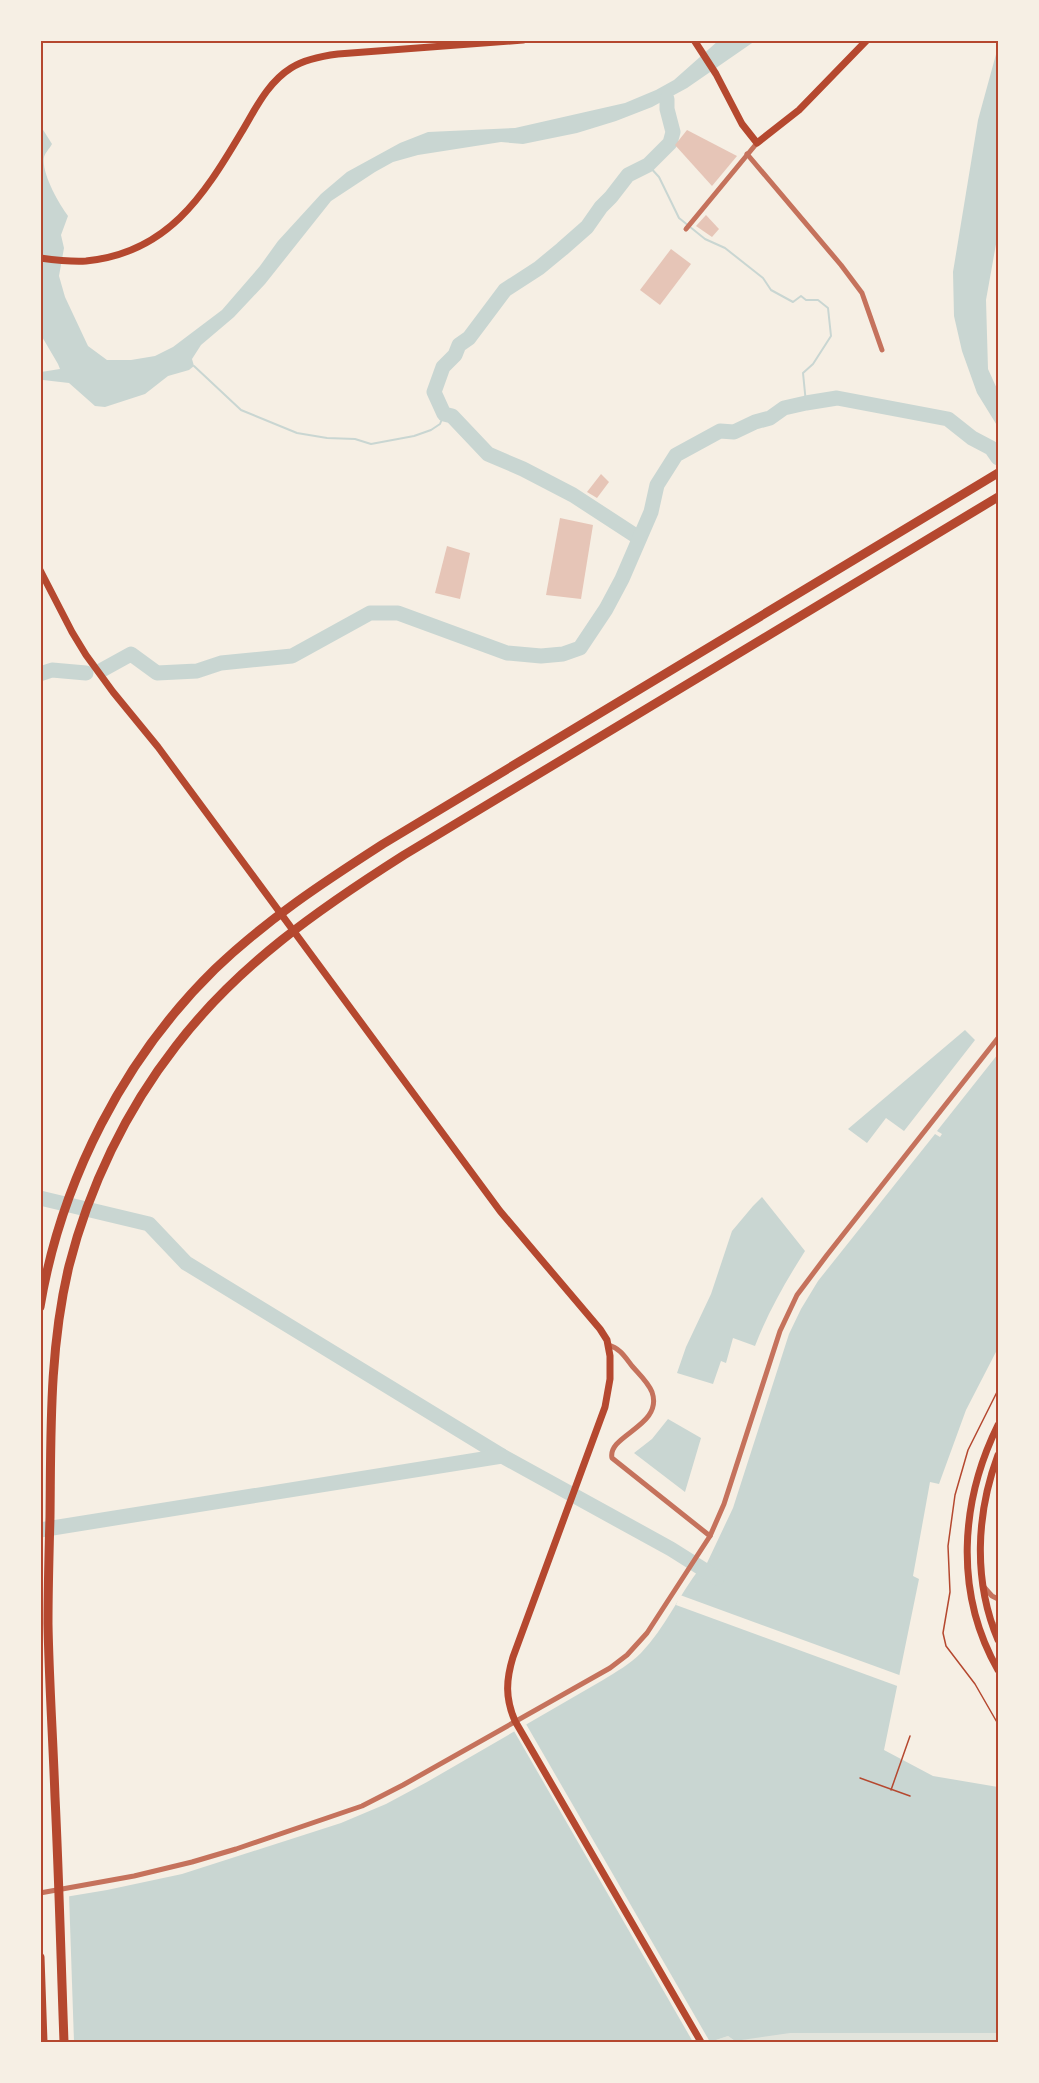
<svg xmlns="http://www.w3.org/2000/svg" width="1039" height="2083" viewBox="0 0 1039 2083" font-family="'Titillium Web',sans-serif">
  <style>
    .green { fill: #e2e4dc }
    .water { fill: #c9d6d2 }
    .pier { fill: #f6efe4 }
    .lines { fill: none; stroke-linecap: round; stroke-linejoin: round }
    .stream { stroke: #c9d6d2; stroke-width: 2 }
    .river { stroke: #c9d6d2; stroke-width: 15 }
    .building { fill: #e6c5b7 }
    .path { stroke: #b5482f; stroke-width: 1.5 }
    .minor { stroke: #c5725c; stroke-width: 5 }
    .secondary { stroke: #b5482f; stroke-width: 7 }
    .motorway { stroke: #b5482f; stroke-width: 9 }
    .neatline { fill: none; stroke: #b5482f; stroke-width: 2 }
  </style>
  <rect width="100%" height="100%" fill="#f6efe4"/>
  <path class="green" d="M778 2033H998V2042H710L728 2036 735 2041Z"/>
  <g class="water">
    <path d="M718 41H755L687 88 652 107 616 121 577 133 523 144 501 142 418 155 393 162 375 172 331 201 265 284 234 317 201 345 192 359 194 366 189 370 168 376 145 394 105 407 95 406 69 383 43 380 41 372 60 369 58 364 41 335 40 125 52 144C50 148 45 153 44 157 41 173 59 204 68 216L61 235 64 248 59 276 65 297 88 346 107 360H131L155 356 173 347 222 310 260 266 278 241 321 194 347 172 400 143 428 132 515 128 625 103 656 90 674 80Z"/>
    <path d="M998 47V233L986 300 988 369 998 391V427L977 393 962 351 954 316 953 272 978 120Z"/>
    <path d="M965 1030 975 1040 904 1131 886 1118 867 1143 848 1129Z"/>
    <path d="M998 1054V1348L966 1410 939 1484 930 1482 913 1576 919 1579 884 1750 933 1776 998 1787V2033H790L735 2041 728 2036 710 2042H41V1901L107 1890 182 1874 341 1823 386 1804 427 1782 603 1680C616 1672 630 1664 641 1653 665 1628 679 1595 700 1568L688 1555 701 1563H707L733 1508 789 1334 801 1309 818 1281 935 1134 940 1137 942 1134 937 1131Z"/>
    <path d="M762 1197 805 1251C786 1281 768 1312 755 1346L733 1338 726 1363 721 1361 713 1384 677 1373 686 1347 711 1294 732 1231 753 1206Z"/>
    <path d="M668 1419 701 1438 685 1492 634 1453 652 1439Z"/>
  </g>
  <g class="pier">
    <path d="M680 1595 902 1676 900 1687 676 1605Z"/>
    <path d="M526 1724 710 2042H693L514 1731Z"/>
    <path d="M69 1894 74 2042H40V1898Z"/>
  </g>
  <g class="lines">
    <g class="stream">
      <path d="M648 165 659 177 679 218 705 239 725 248 763 278 771 290 793 302 801 296 806 300H818L828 308 831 336 813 364 803 373 806 403"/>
      <path d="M194 366 241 410 297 433 327 438 355 439 371 444 414 436 431 430 440 424 444 414"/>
    </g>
    <g class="river">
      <path d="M639 538 573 495 523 469 488 454 452 416 444 414 434 392 443 367 455 355 459 345 469 338 505 290 539 268 562 249 587 227 601 207 611 197 628 175 648 165 670 143 673 132 667 109V99"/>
      <path d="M102 670 131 654 157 673 197 671 221 663 292 656 370 613H398L507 653 541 656 563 654 580 648 606 609 622 579 651 512 657 485 676 455 720 431 734 432 755 422 770 418 784 408 806 403 837 398 948 419 972 438 991 448 998 458"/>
      <path d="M40 674 52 670 86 673"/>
      <path d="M40 1198 149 1224 186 1263 502 1456 671 1549 717 1578"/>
      <path d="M40 1530 502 1456"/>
    </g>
  </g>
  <g class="building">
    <path d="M687 130 737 156 712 186 675 145Z"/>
    <path d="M706 215 719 229 712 237 696 226Z"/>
    <path d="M671 249 691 264 660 305 640 290Z"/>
    <path d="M601 474 609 482 597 498 587 492Z"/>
    <path d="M560 518 593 525 581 599 546 595Z"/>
    <path d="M447 546 470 553 460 599 435 593Z"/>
  </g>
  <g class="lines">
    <g class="path">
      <path d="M998 1390 968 1450 955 1495 948 1546 950 1592 943 1633 946 1646 975 1684 998 1724"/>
      <path d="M860 1778 910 1796"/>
      <path d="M891 1790 910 1736"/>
    </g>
    <g class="minor">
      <path d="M747 154 841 265 862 293 882 350"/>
      <path d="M686 229 757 143"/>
      <path d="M608 1345C620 1348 625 1357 632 1366 639 1374 648 1382 652 1392 664 1426 607 1435 612 1458L710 1536"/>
      <path d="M984 1587 992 1596 998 1599"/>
      <path d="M998 1637V1623"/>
      <path d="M40 1893 134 1876 192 1862 236 1849 362 1806 403 1785 610 1668 627 1655 647 1633 710 1536 724 1504 780 1331 797 1295 827 1255 998 1038"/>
    </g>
    <g class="secondary">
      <path d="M694 40 716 74 742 124 757 143 799 110 867 40"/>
      <path d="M40 258C55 260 71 262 86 261 167 253 203 197 241 133 255 110 267 83 291 68 305 59 322 56 338 54L523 40"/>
      <path d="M40 570 72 632 86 655 113 692 158 747 500 1211 600 1329 607 1340 610 1356V1379L605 1407 513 1657C506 1680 505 1698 515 1721L701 2042"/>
      <path d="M998 1425C960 1502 954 1593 998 1670"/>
      <path d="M998 1455C976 1514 973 1581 998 1640"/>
    </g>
    <g class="motorway">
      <path d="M40 1307C61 1181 124 1058 215 969 266 920 324 882 383 844L998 473"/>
      <path d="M40 1957 43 2042"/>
      <path d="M64 2042C61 1961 59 1879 55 1797 53 1739 49 1681 48 1624 48 1588 49 1553 50 1517 51 1433 49 1349 69 1266 89 1187 126 1110 176 1046 238 965 319 909 404 855L998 497"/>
    </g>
  </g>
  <rect width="1039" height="2083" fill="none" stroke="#f6efe4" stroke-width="84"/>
  <rect x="42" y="42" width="955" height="1999" class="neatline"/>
</svg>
